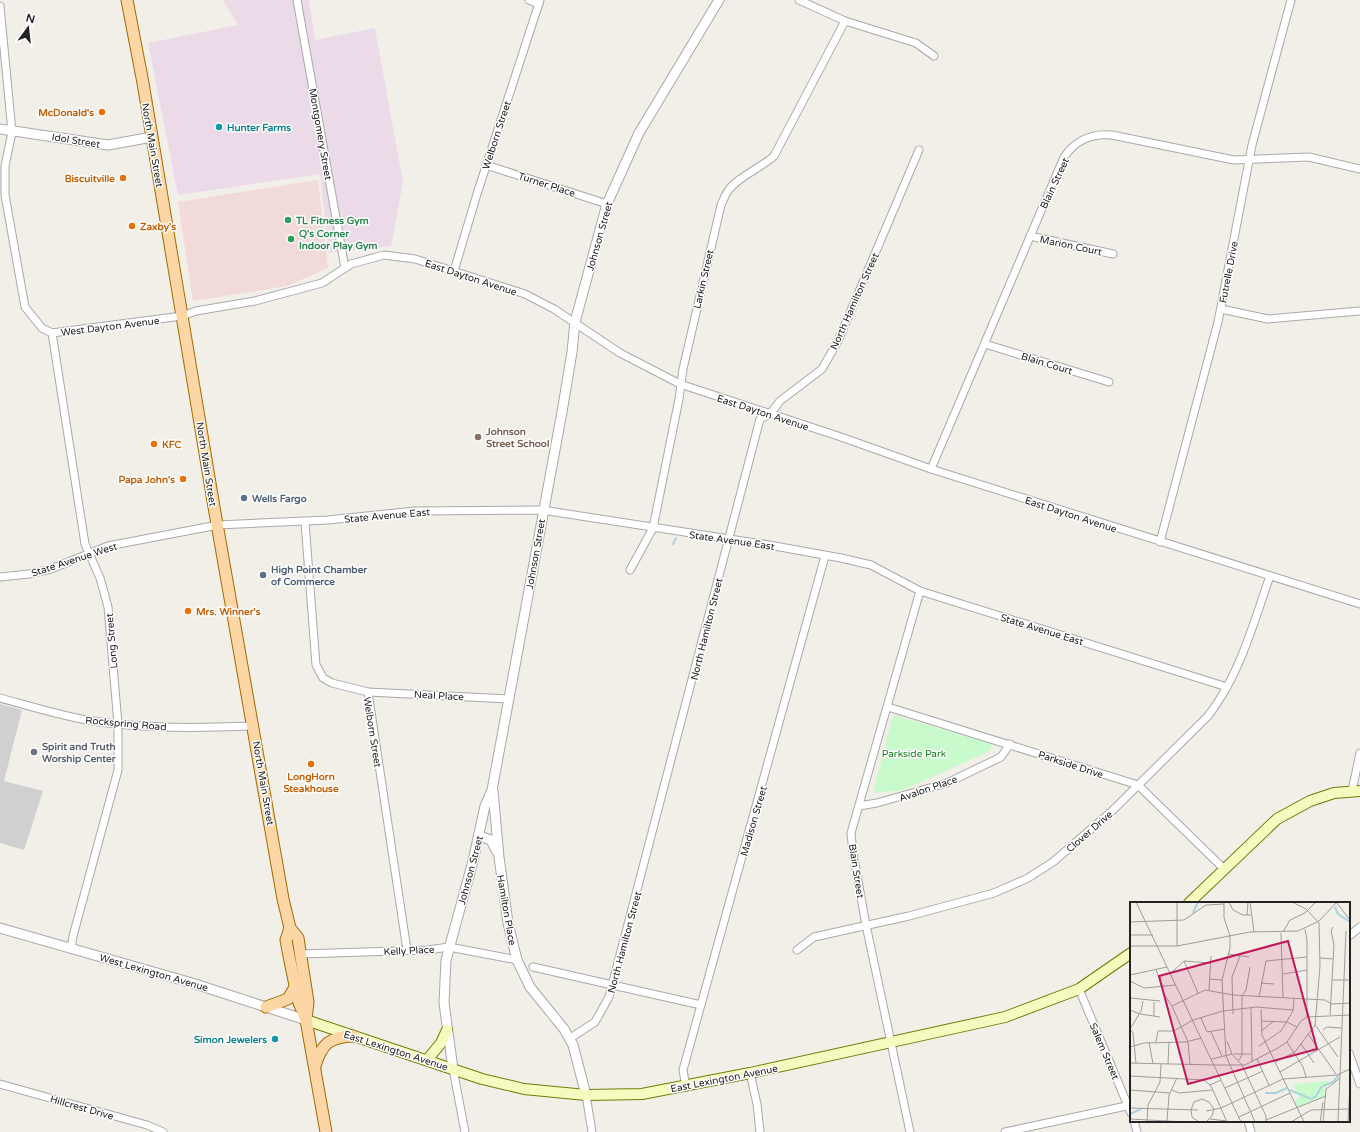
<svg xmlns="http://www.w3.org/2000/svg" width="1360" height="1132" viewBox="0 0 1360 1132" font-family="'Varela Round',sans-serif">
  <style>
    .commercial { fill: #f2dad9 }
    .industrial { fill: #ebdbe8 }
    .religious { fill: #d0d0d0 }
    .park { fill: #c8facc }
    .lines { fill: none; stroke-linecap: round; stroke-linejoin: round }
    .stream { stroke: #aad3df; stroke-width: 2 }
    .minor-casing { stroke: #a9a9a9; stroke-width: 9 }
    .tertiary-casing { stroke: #a9a9a9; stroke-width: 11 }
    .secondary-casing { stroke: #707d05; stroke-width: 12 }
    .primary-casing { stroke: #a06b00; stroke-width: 13 }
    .minor { stroke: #fff; stroke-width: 7 }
    .tertiary { stroke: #fff; stroke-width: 9 }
    .secondary { stroke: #f7fabf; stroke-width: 10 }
    .primary { stroke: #fcd6a4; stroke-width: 11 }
    .food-dot { fill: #e8710a; stroke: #fff; stroke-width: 1.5 }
    .culture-dot { fill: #0f9aa8; stroke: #fff; stroke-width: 1.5 }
    .leisure-dot { fill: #2e9e5b; stroke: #fff; stroke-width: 1.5 }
    .education-dot { fill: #8d6e63; stroke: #fff; stroke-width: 1.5 }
    .service-dot { fill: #5c6f8a; stroke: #fff; stroke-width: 1.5 }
    .worship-dot { fill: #6b7280; stroke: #fff; stroke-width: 1.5 }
    .labels { text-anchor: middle; stroke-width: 3; stroke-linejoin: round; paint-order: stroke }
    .food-label { font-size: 10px; font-weight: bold; fill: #c56008; stroke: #fff; text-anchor: end }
    .culture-label { font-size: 10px; font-weight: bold; fill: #0d838f; stroke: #fff; text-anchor: start }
    .street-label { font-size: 10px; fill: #222; stroke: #fff }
    .leisure-label { font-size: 10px; font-weight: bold; fill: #27864d; stroke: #fff; text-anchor: start }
    .education-label { font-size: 10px; font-weight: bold; fill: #785e54; stroke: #fff; text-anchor: start }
    .service-label { font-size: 10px; font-weight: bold; fill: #4e5e75; stroke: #fff; text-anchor: start }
    .worship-label { font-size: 10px; font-weight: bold; fill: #5b616d; stroke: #fff; text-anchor: start }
    .park-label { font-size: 10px; fill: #0c8416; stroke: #fff }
    .inset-river { fill: none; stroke: #aad3df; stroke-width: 2 }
    .inset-road { fill: none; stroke: #9f9d99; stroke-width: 1 }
    .view { fill: #c2185b; fill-opacity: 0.15; stroke: #c2185b; stroke-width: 2 }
    .inset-edge { fill: none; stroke: #222; stroke-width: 2 }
  </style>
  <rect width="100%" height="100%" fill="#f2efe9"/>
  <path class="commercial" d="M318 180 328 268 287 286 193 301 178 202Z"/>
  <path class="industrial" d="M223 0H309L315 40 375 28 403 183 391 246 329 253 320 174 178 195 148 43 238 25Z"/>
  <path class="religious" d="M0 704 22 710 4 781 43 791 24 850 0 843Z"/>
  <path class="park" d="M893 715 993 744 988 752 903 790 873 793Z"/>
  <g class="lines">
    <path class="stream" d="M673 544 676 538"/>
    <g class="minor-casing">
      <g id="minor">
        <path d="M297 0 345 268"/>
        <path d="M529 0 539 4"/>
        <path d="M799 0 845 21 916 43 934 56"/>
        <path d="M0 6 12 132 5 166V195L25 307 42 328 52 333 182 316 196 311 255 301 322 283 351 264 384 255 415 259 525 294 554 309 620 353 680 384 841 437 931 469 1360 604"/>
        <path d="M486 165 607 204"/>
        <path d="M1030 236 1113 254"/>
        <path d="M454 271 477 194 540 0"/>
        <path d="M1221 309 1268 319 1360 311"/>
        <path d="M52 333 85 544 100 578 108 607 118 724V770L73 936 71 949"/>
        <path d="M985 344 1109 382"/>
        <path d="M931 469 1064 157C1076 140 1091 133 1112 135L1234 160 1309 157 1360 169"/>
        <path d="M305 522 316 665 323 678 332 683 368 692 509 699"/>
        <path d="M1160 542 1218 322 1252 145 1291 0"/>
        <path d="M630 570 653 528 679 399 683 369 721 205C723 201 725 195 728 191 736 178 761 168 774 156L845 21"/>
        <path d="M0 577 29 574 51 569 108 546 218 525 328 520 415 511 542 510 769 545 841 558 871 565 920 591 1227 687"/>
        <path d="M368 692 407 950"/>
        <path d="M0 698C30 706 61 716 92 721 146 729 200 728 254 726"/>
        <path d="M888 707 1138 785 1224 869"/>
        <path d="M1352 791 1360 753"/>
        <path d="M859 806 877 803 947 783 1001 757 1010 744"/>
        <path d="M1349 936 1360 927"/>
        <path d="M797 950 814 937 909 916 994 893 1028 878 1053 862 1111 812 1208 716C1240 675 1253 624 1270 576"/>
        <path d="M300 954 428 950 449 947 517 960"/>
        <path d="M533 967 701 1005"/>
        <path d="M1079 989 1131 1113"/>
        <path d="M569 1039 595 1022 609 997 760 419 770 414 780 401 822 369 838 341 919 150"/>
        <path d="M1349 1053 1360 1084"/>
        <path d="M453 1069 465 1132"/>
        <path d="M750 1073 757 1104 760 1132"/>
        <path d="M0 1084 147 1125 163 1132"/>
        <path d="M686 1087 683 1070 825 556"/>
        <path d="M586 1095 592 1132"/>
        <path d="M1134 1121 1137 1132"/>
        <path d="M1248 1121 1251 1132"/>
        <path d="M910 1132 866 925 853 853 851 833 920 591"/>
        <path d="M1005 1132 1131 1105"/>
      </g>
    </g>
    <g class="tertiary-casing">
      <g id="tertiary">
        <path d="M0 129 108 145 152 137"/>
        <path d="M493 791 499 857 508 923 517 960 530 987 564 1029 573 1045 586 1095"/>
        <path d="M479 836 491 840 496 850"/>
        <path d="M0 928 192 983 306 1020"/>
        <path d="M453 1069 444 1003 446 960 473 861 485 806 492 790 562 412 572 352 575 322 607 204 639 133 719 0"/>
      </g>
    </g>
    <g class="secondary-casing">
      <g id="secondary">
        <path d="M1189 903 1277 819 1310 801 1334 793 1360 791"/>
        <path d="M306 1020 482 1079 524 1089 586 1095 642 1094 750 1073 1005 1017 1079 989 1131 953"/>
        <path d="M427 1060 441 1043 447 1030"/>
      </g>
    </g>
    <g class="primary-casing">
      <g id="primary">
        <path d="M127 0 143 83 214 507 283 899 290 928 298 938 308 1002 306 1020"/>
        <path d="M290 928 286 940 289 956 298 1000 306 1020 326 1132"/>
        <path d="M266 1007 288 999 295 987"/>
        <path d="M315 1066C322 1043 330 1037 353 1036"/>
      </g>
    </g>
    <use href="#minor" class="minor"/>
    <use href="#tertiary" class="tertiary"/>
    <use href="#secondary" class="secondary"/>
    <use href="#primary" class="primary"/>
  </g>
  <g class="food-dot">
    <circle cx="102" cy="112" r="4"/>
    <circle cx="123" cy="178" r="4"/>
    <circle cx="132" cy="226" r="4"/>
    <circle cx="154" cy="444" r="4"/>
    <circle cx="183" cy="479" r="4"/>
    <circle cx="188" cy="611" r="4"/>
    <circle cx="311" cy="764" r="4"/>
  </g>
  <g class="culture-dot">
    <circle cx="219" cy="127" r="4"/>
    <circle cx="275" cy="1039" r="4"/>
  </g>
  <g class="leisure-dot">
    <circle cx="288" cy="220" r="4"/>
    <circle cx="291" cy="239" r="4"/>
  </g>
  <circle class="education-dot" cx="478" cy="437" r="4"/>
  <g class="service-dot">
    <circle cx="244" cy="498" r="4"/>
    <circle cx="263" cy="575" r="4"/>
  </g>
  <circle class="worship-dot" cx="34" cy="752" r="4"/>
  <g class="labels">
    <g class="food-label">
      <text x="94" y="116">McDonald's</text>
      <text x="115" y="182">Biscuitville</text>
      <text x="140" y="230" text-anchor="start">Zaxby's</text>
      <text x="162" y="448" text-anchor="start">KFC</text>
      <text x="175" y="483">Papa John's</text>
      <text x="196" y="615" text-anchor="start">Mrs. Winner's</text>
      <text x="311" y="780" text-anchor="middle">LongHorn<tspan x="311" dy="12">Steakhouse</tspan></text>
    </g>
    <g class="culture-label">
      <text x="227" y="131">Hunter Farms</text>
      <text x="267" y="1043" text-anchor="end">Simon Jewelers</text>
    </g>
    <g class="street-label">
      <text transform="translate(321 134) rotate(80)" y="4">Montgomery Street</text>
      <text transform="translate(496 135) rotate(-72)" y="4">Welborn Street</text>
      <text transform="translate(76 140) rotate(9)" y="4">Idol Street</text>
      <text transform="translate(153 145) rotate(80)" y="4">North Main Street</text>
      <text transform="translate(1054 183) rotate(-65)" y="4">Blain Street</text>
      <text transform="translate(547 184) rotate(18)" y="4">Turner Place</text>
      <text transform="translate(599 236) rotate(-74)" y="4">Johnson Street</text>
      <text transform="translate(1071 245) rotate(12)" y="4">Marion Court</text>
      <text transform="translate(1228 272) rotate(-79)" y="4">Futrelle Drive</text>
      <text transform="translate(471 277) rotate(18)" y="4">East Dayton Avenue</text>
      <text transform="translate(703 279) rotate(-77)" y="4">Larkin Street</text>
      <text transform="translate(854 301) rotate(-66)" y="4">North Hamilton Street</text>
      <text transform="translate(110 326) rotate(-7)" y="4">West Dayton Avenue</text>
      <text transform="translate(1047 363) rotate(17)" y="4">Blain Court</text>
      <text transform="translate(763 412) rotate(18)" y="4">East Dayton Avenue</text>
      <text transform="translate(207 464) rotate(81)" y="4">North Main Street</text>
      <text transform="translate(1071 514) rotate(18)" y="4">East Dayton Avenue</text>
      <text transform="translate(387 515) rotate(-5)" y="4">State Avenue East</text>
      <text transform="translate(732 540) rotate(8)" y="4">State Avenue East</text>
      <text transform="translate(535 554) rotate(-80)" y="4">Johnson Street</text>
      <text transform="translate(74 559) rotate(-18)" y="4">State Avenue West</text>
      <text transform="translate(706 629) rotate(-76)" y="4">North Hamilton Street</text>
      <text transform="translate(1042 629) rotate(17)" y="4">State Avenue East</text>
      <text transform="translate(111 641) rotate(-95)" y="4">Long Street</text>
      <text transform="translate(439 695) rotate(3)" y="4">Neal Place</text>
      <text transform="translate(126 723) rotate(5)" y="4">Rockspring Road</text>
      <text transform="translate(373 732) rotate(81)" y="4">Welborn Street</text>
      <text transform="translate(1071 764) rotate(18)" y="4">Parkside Drive</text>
      <text transform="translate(264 783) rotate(80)" y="4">North Main Street</text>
      <text transform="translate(928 788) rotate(-19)" y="4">Avalon Place</text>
      <text transform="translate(753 821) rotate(-74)" y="4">Madison Street</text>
      <text transform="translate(1089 831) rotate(-41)" y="4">Clover Drive</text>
      <text transform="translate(470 870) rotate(-75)" y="4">Johnson Street</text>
      <text transform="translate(857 871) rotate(81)" y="4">Blain Street</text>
      <text transform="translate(507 910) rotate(80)" y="4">Hamilton Place</text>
      <text transform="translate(624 942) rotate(-75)" y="4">North Hamilton Street</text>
      <text transform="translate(409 950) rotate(-3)" y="4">Kelly Place</text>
      <text transform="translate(154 972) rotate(16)" y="4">West Lexington Avenue</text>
      <text transform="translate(396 1050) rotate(18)" y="4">East Lexington Avenue</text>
      <text transform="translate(1105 1051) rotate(67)" y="4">Salem Street</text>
      <text transform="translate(724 1078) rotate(-11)" y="4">East Lexington Avenue</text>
      <text transform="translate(82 1107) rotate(16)" y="4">Hillcrest Drive</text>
    </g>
    <g class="leisure-label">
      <text x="296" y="224">TL Fitness Gym</text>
      <text x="299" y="237">Q's Corner<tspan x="299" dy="12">Indoor Play Gym</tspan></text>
    </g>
    <g class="education-label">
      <text x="486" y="435">Johnson<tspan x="486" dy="12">Street School</tspan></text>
    </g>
    <g class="service-label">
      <text x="252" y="502">Wells Fargo</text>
      <text x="271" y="573">High Point Chamber<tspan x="271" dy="12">of Commerce</tspan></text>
    </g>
    <g class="worship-label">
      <text x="42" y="750">Spirit and Truth<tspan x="42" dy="12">Worship Center</tspan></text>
    </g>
    <g class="park-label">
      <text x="914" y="757">Parkside Park</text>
    </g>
  </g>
  <g transform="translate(1130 902)">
    <rect width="220" height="220" fill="#f2efe9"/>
    <path d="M199 179 196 184V194L167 205 164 199 169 196 163 182Z" fill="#c8facc"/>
    <path class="inset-river" d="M205 5 208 12 220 20M63 11 68 0M193 184 203 180 209 173M160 188 181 197 186 194 192 184M135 191H146L157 186M0 212 11 207"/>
    <path class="inset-road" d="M6 0 111 220M47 0V44M94 0V16L100 34M99 0 103 8 113 13H121M120 0 124 30M206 0 220 18M117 13 118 0M0 20 54 18 76 3 94 2M175 27 177 38V115M153 30 160 18 175 11 186 0M151 31 153 96M0 33H23M100 34V46L92 78 96 154 125 220M0 44H47L120 30 168 29 189 19 207 0M98 52 119 55M190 56 203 57M54 59 68 91M26 67 34 92 42 104 75 88 103 93 195 98 202 102 220 101M41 71 54 59 80 61M153 72 177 68M0 73 37 65M79 77 92 78M202 78H220M0 79 14 86 46 83M131 81 144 82M79 88 81 54M129 95 136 59 177 55M0 96 30 99M24 100V114M42 104 58 140 60 162M121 106 122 160M131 107 132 133 174 220M0 108 10 112 30 115M103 112 102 75 110 54M200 113 204 43 201 29 203 25M71 116 77 130 95 127M131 119 157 120 167 125M185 123 208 155M0 127 3 131 6 161M0 127 11 109 13 99M193 128 197 125 211 126M131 129 144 119M81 130 92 154M178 132 206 172M97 139 102 152 112 163 136 214V220M19 140 23 162M26 140 28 129H44L63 118 93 109 126 105 163 108M157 140 173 165 176 175M171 142 184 161M129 144 151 129 163 109 164 96M0 145 14 141 56 140 71 136M104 152H121M82 157 102 152M127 157 139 183M109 158 112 153V94L116 88 120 65M145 160 165 150 185 123 190 64 189 21 176 7 164 1M0 161 84 163M38 162 39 140M84 163H115L148 146 157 140 171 119 177 115 220 113M150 170 210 135M0 174 74 178 81 184 97 220M80 183 91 178M95 186 133 169M0 188 40 191M42 188 49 191 82 188M0 206 68 208M76 209 91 206 153 177 207 173 220 167M109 215 160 191M0 217 56 220M80 217 97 219M136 218 196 194M37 219 39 193 47 176M17 220 18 203 30 180 31 162M69 220 62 215 61 208 64 200 72 197 79 200 84 207 82 214 76 220M161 220 181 208 220 207M190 220 193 200M193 220 196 187 210 176M208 220 216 29M218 220 220 181"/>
    <path class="view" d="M158 39 187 147 58 182 29 74Z"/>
    <rect width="220" height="220" class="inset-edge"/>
  </g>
  <g transform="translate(28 28) rotate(15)" stroke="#ffffff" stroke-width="3" paint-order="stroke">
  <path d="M0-3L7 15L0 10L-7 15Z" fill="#222222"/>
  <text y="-6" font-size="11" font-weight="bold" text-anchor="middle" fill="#222222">N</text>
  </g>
</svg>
